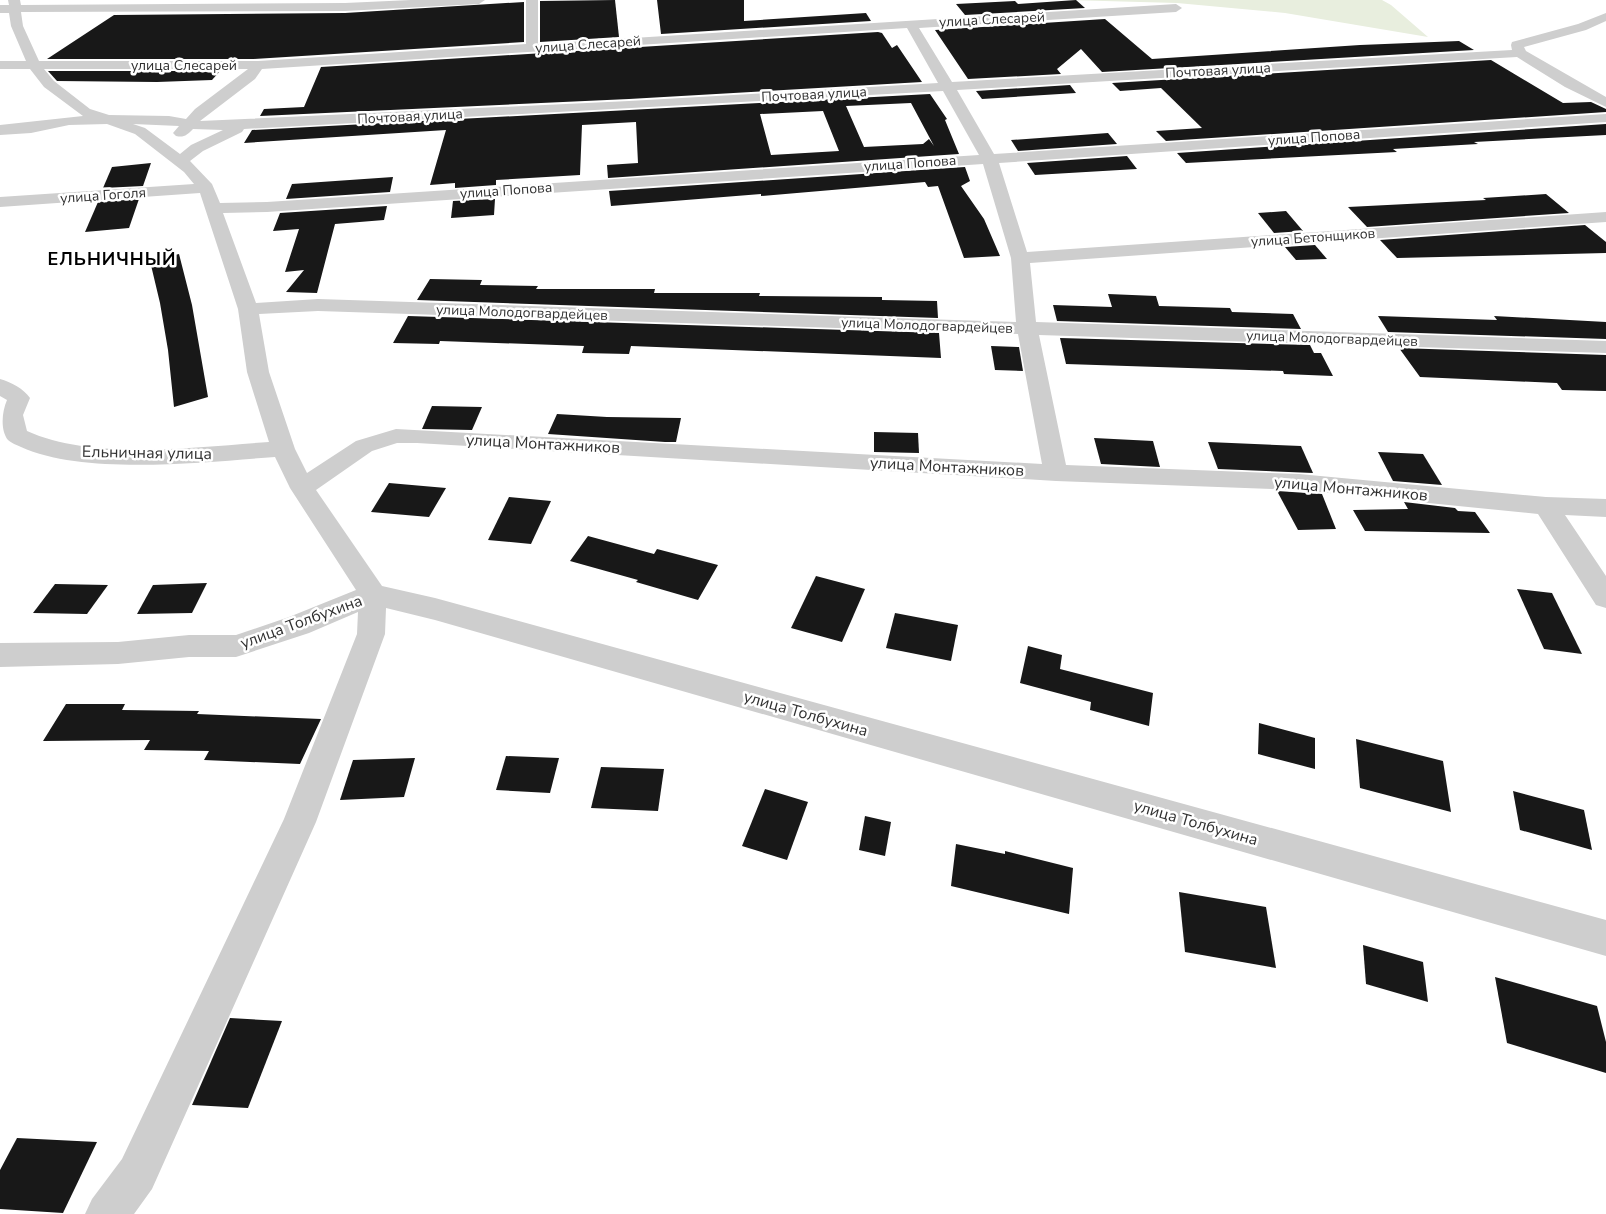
<svg xmlns="http://www.w3.org/2000/svg" width="1606" height="1214" viewBox="0 0 1606 1214" font-family="'Nunito Sans',sans-serif">
  <style>
    .green { fill: #e8eede }
    .building { fill: #181818; fill-rule: evenodd }
    .lines { fill: none; stroke-linecap: round; stroke-linejoin: round }
    .street { fill: #cecece; fill-rule: evenodd }
    .labels { text-anchor: middle; stroke-width: 5; stroke-linejoin: round; paint-order: stroke }
    .far-street-label { font-size: 14px; fill: #313131; stroke: #fff }
    .street-label { font-size: 16px; fill: #313131; stroke: #fff }
    .far-district-label { font-size: 18px; font-weight: bold; letter-spacing: 1px; fill: #000; stroke: #fff }
  </style>
  <rect width="100%" height="100%" fill="#fff"/>
  <path class="green" d="M1067 0H1382L1391 5 1428 37 1285 13 1177 3Z"/>
  <g class="building">
    <path d="M615 0 619 37 540 42V1Z"/>
    <path d="M657 0H744V21L866 13 871 21 661 34Z"/>
    <path d="M1076 0 1085 8 965 15 956 4 1015 1 1018 4Z"/>
    <path d="M524 2V42L254 59H47L114 15 345 13Z"/>
    <path d="M1105 19 1152 59 1360 45 1459 41 1474 50 1102 72 1081 49 1057 69 1061 74 968 79 935 30Z"/>
    <path d="M878 32 882 33 892 48 897 45 922 82 629 99 260 116 264 109 304 107 321 67Z"/>
    <path d="M1491 60 1563 103 1591 102 1606 109V112L1166 141 1156 131 1202 128 1161 88 1120 91 1112 83Z"/>
    <path d="M48 71H220L212 80 157 82 57 81Z"/>
    <path d="M1070 85 1076 93 982 99 976 91Z"/>
    <path d="M930 94 947 119 945 120 959 154 608 178 607 165 638 163 636 122 582 125 580 175 496 180V185L455 188V183L430 185 446 130 244 143 252 130ZM911 103 934 146 929 139 923 144 864 147 846 106ZM823 111 839 151 771 155 760 114Z"/>
    <path d="M1606 124V135L1474 142 1478 144 1393 149 1397 152 1186 163 1177 153Z"/>
    <path d="M1108 133 1117 144 1018 151 1011 140Z"/>
    <path d="M1127 156 1137 169 1035 175 1027 163Z"/>
    <path d="M151 163 143 186 103 188 112 167Z"/>
    <path d="M965 167 970 181 961 186 984 219 1000 256 964 258 938 186 928 187 925 182 761 196V194L611 206 609 191Z"/>
    <path d="M393 177 390 192 286 199 292 184Z"/>
    <path d="M1546 194 1569 213 1367 227 1348 207 1486 200 1483 198Z"/>
    <path d="M139 199 129 228 85 232 98 202Z"/>
    <path d="M495 199 494 215 451 218 453 201Z"/>
    <path d="M387 206 384 220 335 224 317 293 286 292 304 270 285 272 299 229 273 231 280 213Z"/>
    <path d="M1286 211 1303 231 1274 233 1258 213Z"/>
    <path d="M1585 225 1606 242V253L1397 258 1380 240Z"/>
    <path d="M1315 245 1327 259 1296 260 1285 247Z"/>
    <path d="M179 254 192 305 208 397 174 407 168 350 160 303 150 261Z"/>
    <path d="M430 279 482 280 480 285 538 286 536 289H655L654 293H760L759 296 882 297V300L937 301 938 318 417 300Z"/>
    <path d="M1108 294 1156 296 1159 306 1230 308 1232 312 1293 314 1301 329 1057 321 1053 305 1112 307Z"/>
    <path d="M408 316 939 333 941 358 631 346 629 354 582 353 584 346 440 341 439 344 393 343Z"/>
    <path d="M1378 316 1497 320 1494 316 1606 322V339L1388 332Z"/>
    <path d="M1060 338 1310 345 1314 353H1321L1333 376 1284 374 1283 371 1066 364Z"/>
    <path d="M991 346 1019 347 1023 371 995 370Z"/>
    <path d="M1399 348 1606 355V391L1562 390 1557 383 1420 377Z"/>
    <path d="M432 406 482 407 472 430 422 429Z"/>
    <path d="M557 414 607 417 681 418 676 442H665L548 434Z"/>
    <path d="M874 432 918 433 919 453 874 452Z"/>
    <path d="M1094 438 1153 441 1160 467 1101 464Z"/>
    <path d="M1208 442 1301 446 1313 473 1218 469Z"/>
    <path d="M1378 452 1423 454 1442 485 1393 481Z"/>
    <path d="M389 483 446 488 429 517 371 512Z"/>
    <path d="M1277 491 1322 494 1336 529 1298 530Z"/>
    <path d="M509 497 551 501 531 544 488 540Z"/>
    <path d="M1404 502 1455 508 1458 511 1475 512 1490 533 1365 531 1353 510 1408 509Z"/>
    <path d="M588 536 654 554 657 549 718 565 698 600 636 582 638 580 570 561Z"/>
    <path d="M816 576 865 589 842 642 791 628Z"/>
    <path d="M207 583 192 613 137 614 153 585Z"/>
    <path d="M55 584 108 585 87 614 33 613Z"/>
    <path d="M1517 589 1552 593 1582 654 1544 649Z"/>
    <path d="M895 613 958 625 951 661 886 648Z"/>
    <path d="M1028 646 1062 655 1060 669 1153 693 1149 726 1090 710 1091 702 1020 683Z"/>
    <path d="M66 704H125L122 710 199 711 197 714 321 719 300 764 204 760 209 751 144 750 150 740 43 741Z"/>
    <path d="M1259 723 1315 738V769L1258 754Z"/>
    <path d="M1356 739 1443 761 1451 812 1360 788Z"/>
    <path d="M506 756 559 758 550 793 496 790Z"/>
    <path d="M415 758 404 797 340 800 353 760Z"/>
    <path d="M601 767 664 769 658 811 591 808Z"/>
    <path d="M765 789 808 802 787 860 742 846Z"/>
    <path d="M1513 791 1584 810 1592 850 1520 830Z"/>
    <path d="M865 816 891 822 885 856 859 850Z"/>
    <path d="M956 844 1005 854V851L1073 868 1069 914 951 886Z"/>
    <path d="M1179 892 1266 907 1276 968 1185 952Z"/>
    <path d="M1363 945 1423 962 1428 1002 1366 984Z"/>
    <path d="M1495 977 1597 1006 1606 1042V1073L1507 1043Z"/>
    <path d="M230 1018 282 1021 248 1108 192 1105Z"/>
    <path d="M17 1138 97 1142 63 1213 0 1209V1170Z"/>
  </g>
  <g class="lines">
    <path class="street" d="M8 0H20L21 5 345 3 411 0H485L479 4 345 11 21 12 23 26 39 61H258L526 44V0H538V44L1176 4 1182 8 1176 12 919 28 952 82 1512 50 1511 45 1512 42 1578 24 1606 13V21L1586 30 1524 47 1526 51 1606 97V107L1565 87 1517 57 957 90 994 154 1606 114V122L999 163 1027 252 1606 212V222L1030 263 1036 322 1606 341V353L1039 335 1066 465 1299 474 1546 497 1606 499V517L1565 515 1606 576V608L1596 605 1538 514 1299 490 1056 481 417 443H397L372 451 316 490 382 586 435 598 1606 920V956L435 620 386 608 385 634 316 822 152 1189 134 1214H85L92 1199 122 1159 284 819 357 634 358 612 309 633 236 657H189L118 664 0 667V643L118 642 189 635H236L289 617 356 590 290 488 275 457C205 462 85 476 21 447 17 445 11 443 8 440 0 430 2 411 7 400L0 396V379C11 382 24 389 30 398L23 415 27 431C93 461 197 447 269 442L247 372 238 309 200 193 0 207V197L194 184 184 172 135 134 107 124 69 125 31 133 0 135V125L83 116 44 87 30 69H0V61H26L11 26 9 13H0V5H9ZM907 28 938 83 629 101 200 121 255 79 262 69ZM44 69H248L195 109 186 119 169 116 109 115 90 109 54 81ZM943 91 979 155 267 202 220 203 212 184 190 161 203 151 242 132 244 129ZM133 124 179 126 173 133 176 136C184 138 187 135 193 129L223 130 191 145 180 154 145 128ZM983 164 1011 258 1016 322 318 299 256 303 223 213 267 212ZM318 311 1018 334 1042 464 396 429 356 441 307 473 295 449 269 372 259 314Z"/>
  </g>
  <g class="labels">
    <g class="far-street-label">
      <text transform="translate(992 19) rotate(-3)" y="5">улица Слесарей</text>
      <text transform="translate(588 44) rotate(-4)" y="5">улица Слесарей</text>
      <text x="184" y="70">улица Слесарей</text>
      <text transform="translate(1218 70) rotate(-3)" y="5">Почтовая улица</text>
      <text transform="translate(814 94) rotate(-3)" y="5">Почтовая улица</text>
      <text transform="translate(410 116) rotate(-3)" y="5">Почтовая улица</text>
      <text transform="translate(1314 137) rotate(-4)" y="5">улица Попова</text>
      <text transform="translate(910 163) rotate(-4)" y="5">улица Попова</text>
      <text transform="translate(506 190) rotate(-4)" y="5">улица Попова</text>
      <text transform="translate(103 195) rotate(-4)" y="5">улица Гоголя</text>
      <text transform="translate(1313 237) rotate(-4)" y="5">улица Бетонщиков</text>
      <text transform="translate(522 312) rotate(2)" y="5">улица Молодогвардейцев</text>
      <text transform="translate(927 325) rotate(2)" y="5">улица Молодогвардейцев</text>
      <text transform="translate(1332 338) rotate(2)" y="5">улица Молодогвардейцев</text>
    </g>
    <g class="street-label">
      <text transform="translate(543 443) rotate(3)" y="6">улица Монтажников</text>
      <text transform="translate(147 452) rotate(1)" y="6">Ельничная улица</text>
      <text transform="translate(947 466) rotate(3)" y="6">улица Монтажников</text>
      <text transform="translate(1351 488) rotate(5)" y="6">улица Монтажников</text>
      <text transform="translate(301 621) rotate(-20)" y="6">улица Толбухина</text>
      <text transform="translate(806 713) rotate(16)" y="6">улица Толбухина</text>
      <text transform="translate(1196 822) rotate(16)" y="6">улица Толбухина</text>
    </g>
    <g class="far-district-label">
      <text x="112" y="265">ЕЛЬНИЧНЫЙ</text>
    </g>
  </g>
</svg>
